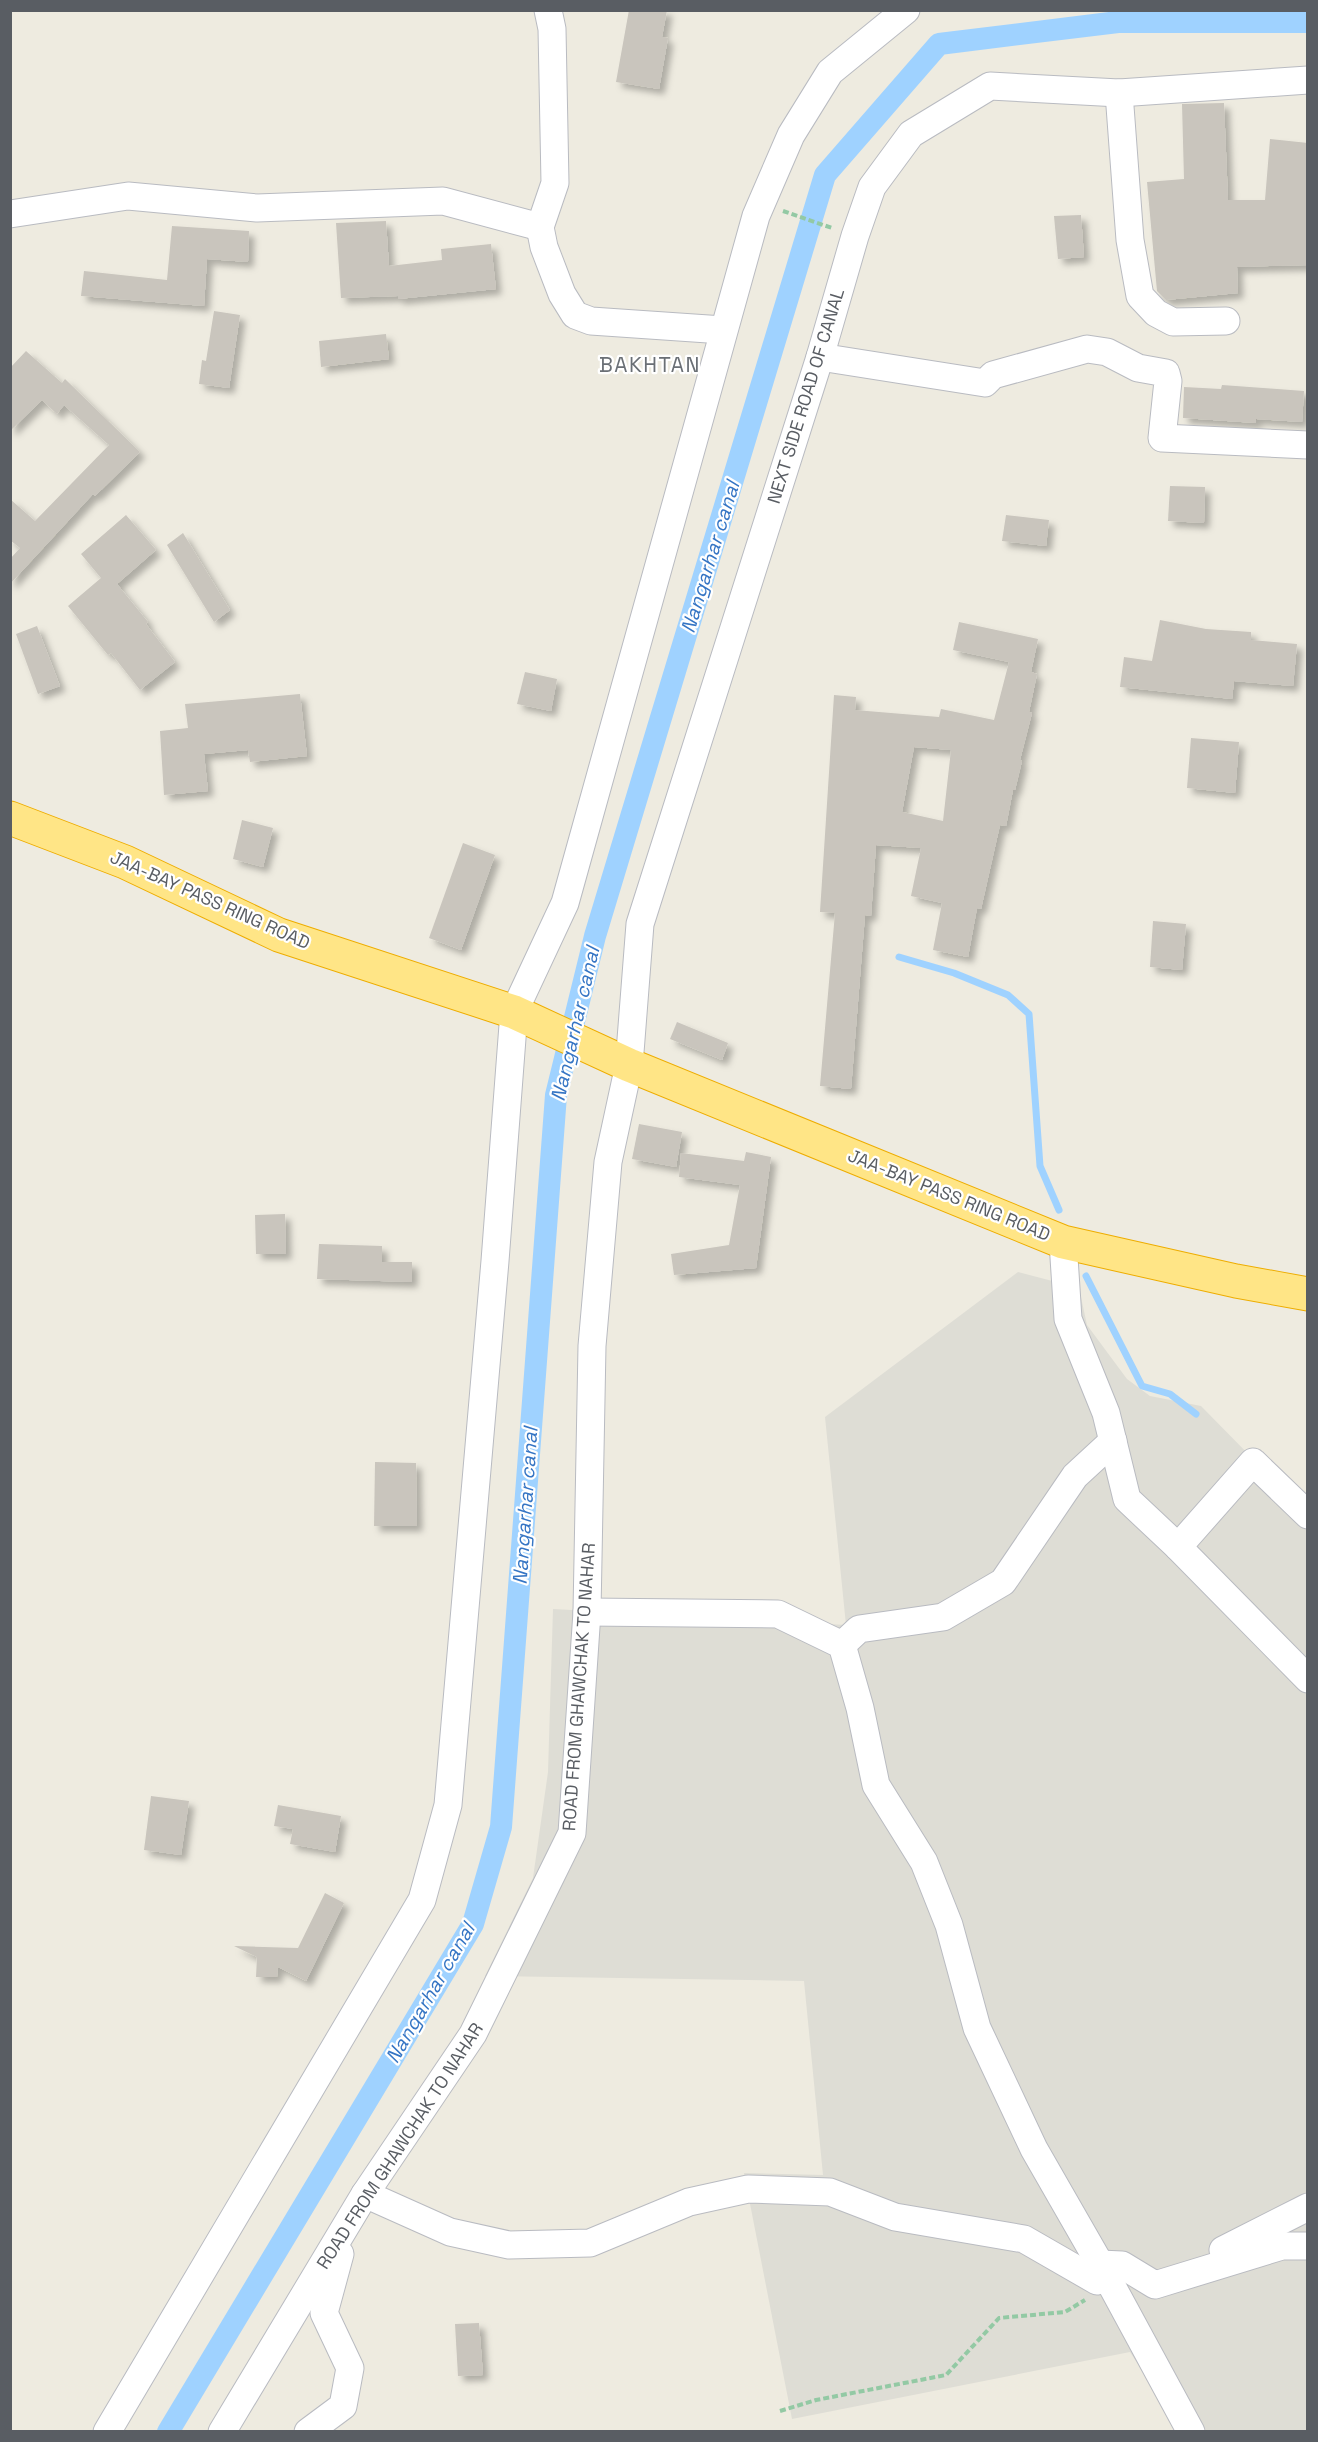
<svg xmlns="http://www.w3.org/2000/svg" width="1318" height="2442" viewBox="0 0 1318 2442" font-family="'Space Grotesk',sans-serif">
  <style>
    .industrial { fill: #deddd5 }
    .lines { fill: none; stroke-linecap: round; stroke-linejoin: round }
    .stream { stroke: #9fd2ff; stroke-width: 7 }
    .canal { stroke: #9fd2ff; stroke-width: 22 }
    .building { fill: #c9c5bd; fill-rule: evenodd; filter: url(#shadow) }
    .minor-casing { stroke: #b9bbc1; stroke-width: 29 }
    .highway-casing { stroke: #eead00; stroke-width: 35 }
    .path { stroke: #93c9a4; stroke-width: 4; stroke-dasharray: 6 3; stroke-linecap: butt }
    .minor { stroke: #fff; stroke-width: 27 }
    .highway { stroke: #ffe586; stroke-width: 33 }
    .labels { text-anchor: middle; stroke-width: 4.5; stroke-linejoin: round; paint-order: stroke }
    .street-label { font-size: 18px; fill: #595d63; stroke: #fff }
    .water-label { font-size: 20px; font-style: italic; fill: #3575c4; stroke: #fff }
    .quarter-label { font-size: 21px; letter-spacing: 1.5px; fill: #6a6f75; stroke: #fff }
  </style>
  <defs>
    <filter id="shadow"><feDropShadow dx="5.5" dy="5.5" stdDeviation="3" flood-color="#0004"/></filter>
  </defs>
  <rect width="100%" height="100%" fill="#eeebe0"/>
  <path class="industrial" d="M1018 1272 1079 1288 1087 1325 1127 1379 1150 1396 1201 1406 1307 1514V2431H1181L1130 2352 792 2419 744 2173 823 2175 804 1981 485 1976 533 1878 548 1772 553 1609 846 1625 825 1417Z"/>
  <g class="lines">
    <g class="stream">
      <path d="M899 957 954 973 1008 995 1029 1014 1040 1166 1059 1210"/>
      <path d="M1086 1276 1142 1386 1170 1394 1196 1414"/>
    </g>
    <path class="canal" d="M168 2432 473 1924 501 1827 556 1095 595 936 825 175 939 44 1118 22H1308"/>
  </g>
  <g class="building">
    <path d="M629 10H667L662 37 668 38 659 89 616 82Z"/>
    <path d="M1224 103 1228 200H1265L1270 139 1308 143V265L1237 267 1238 293 1166 300 1157 291 1147 182 1184 179 1182 104Z"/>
    <path d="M1081 215 1084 257 1058 259 1054 216Z"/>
    <path d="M386 221 389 266 442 260 441 249 491 244 496 289 398 299V296L341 298 336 223Z"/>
    <path d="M172 226 249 231 248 262 207 259 204 306 81 296 84 271 167 280Z"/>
    <path d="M214 311 240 315 229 388 199 384 202 360 206 361Z"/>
    <path d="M386 334 389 359 321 367 319 341Z"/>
    <path d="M26 351 62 383 65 379 140 452 95 496 93 494 10 584V559L20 548 10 540V499L35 521 109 445 64 405 57 414 42 400 10 431V368Z"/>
    <path d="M1222 385 1304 391 1302 422 1256 419V423L1183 418 1184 387 1221 389Z"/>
    <path d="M1170 486 1205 487 1204 523 1168 521Z"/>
    <path d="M126 515 156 550 117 584 148 622 146 624 175 662 140 690 111 653 108 655 68 606 101 578 81 554Z"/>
    <path d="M1006 515 1049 520 1046 546 1002 541Z"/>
    <path d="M183 533 230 610 214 622 167 545Z"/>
    <path d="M1160 620 1206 629 1251 632V640L1297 644 1293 686 1234 681 1232 699 1120 687 1124 657 1152 661Z"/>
    <path d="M959 622 1038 639 1031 672 1037 674 1029 712 1032 713 1020 760 1022 761 1015 790H1013L1006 826 1000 825 981 909 977 908 968 957 933 950 942 903 911 896 921 848 876 845 871 916 865 915 851 1089 820 1086 835 913 820 912 834 695 856 697 855 710 939 717 941 709 994 720 1009 662 953 650ZM914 747 951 750 943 821 902 812Z"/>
    <path d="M37 626 60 686 38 694 16 634Z"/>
    <path d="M525 672 557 679 551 711 517 704Z"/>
    <path d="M300 694 307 756 250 762 248 750 204 754 208 791 164 795 160 731 188 728 185 704Z"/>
    <path d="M1191 738 1239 742 1235 793 1187 788Z"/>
    <path d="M242 820 273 828 263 867 233 859Z"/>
    <path d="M463 843 495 855 461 950 429 938Z"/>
    <path d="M1153 921 1186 924 1182 970 1150 967Z"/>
    <path d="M677 1022 728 1043 722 1060 670 1039Z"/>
    <path d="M639 1124 682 1132 676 1167 632 1159Z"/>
    <path d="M746 1152 771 1157 756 1268 674 1275 671 1254 729 1245 740 1185 679 1177 681 1153 744 1161Z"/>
    <path d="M285 1214 286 1254H256L255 1215Z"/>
    <path d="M319 1244 382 1246V1262H412V1282L317 1279Z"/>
    <path d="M375 1462 416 1463 417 1526H374Z"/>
    <path d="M151 1796 189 1801 181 1855 144 1850Z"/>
    <path d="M278 1805 341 1816 335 1852 290 1844 293 1829 274 1826Z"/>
    <path d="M325 1893 344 1903 306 1981 278 1967 277 1977H256L257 1957 234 1946 298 1948Z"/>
    <path d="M479 2323 483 2375 458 2376 455 2324Z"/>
  </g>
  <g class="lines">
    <g class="minor-casing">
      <g id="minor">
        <path d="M548 10 552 29 555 183 540 227 544 247 562 294 575 315 591 321 723 330"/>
        <path d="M1119 93 1130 240 1140 296 1156 313 1173 322 1226 321"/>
        <path d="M10 214 128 196 257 208 443 201 540 227"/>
        <path d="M820 357 985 383 993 375 1087 349 1107 352 1138 368 1166 373 1168 381 1162 438 1308 445"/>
        <path d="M1063 1242 1068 1319 1106 1413 1127 1499 1178 1547 1253 1462 1308 1515"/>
        <path d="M1178 1547 1308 1679"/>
        <path d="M587 1612 778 1614 842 1645 860 1708 876 1785 924 1862 949 1925 977 2028 1034 2149 1100 2264 1191 2432"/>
        <path d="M842 1645 859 1629 943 1617 1003 1582 1075 1476 1113 1441"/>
        <path d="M365 2194 450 2232 509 2245 590 2243 689 2202 748 2189 830 2192 895 2217 1024 2239 1097 2281"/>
        <path d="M1223 2250 1308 2207"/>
        <path d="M1100 2264 1122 2265 1155 2285 1282 2246H1308"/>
        <path d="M107 2432 422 1900 448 1805 495 1261 514 1012 565 903 756 216 791 135 830 72 906 10"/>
        <path d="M222 2432 365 2194 473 2034 572 1833 587 1612 592 1346 608 1162 629 1065 640 924 820 357 855 236 872 187 911 134 990 86 1119 93 1308 80"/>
        <path d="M308 2432 343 2406 350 2368 324 2313 340 2254"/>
      </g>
    </g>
    <g class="highway-casing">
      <path id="highway" d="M10 818 125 862 279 935 514 1012 629 1065 1063 1242 1236 1281 1308 1294"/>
    </g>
    <g class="path">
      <path d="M783 211 832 228"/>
      <path d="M780 2411 816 2400 946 2375 999 2318 1065 2312 1085 2300"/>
    </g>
    <use href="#minor" class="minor"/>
    <use href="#highway" class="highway"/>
  </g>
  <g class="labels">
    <g class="street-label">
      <text transform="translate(806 396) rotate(-73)" y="6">NEXT SIDE ROAD OF CANAL</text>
      <text transform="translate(210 900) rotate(24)" y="6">JAA-BAY PASS RING ROAD</text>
      <text transform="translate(949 1195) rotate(22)" y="6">JAA-BAY PASS RING ROAD</text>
      <text transform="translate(579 1687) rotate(-86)" y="6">ROAD FROM GHAWCHAK TO NAHAR</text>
      <text transform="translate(400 2146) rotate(-57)" y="6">ROAD FROM GHAWCHAK TO NAHAR</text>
    </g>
    <g class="water-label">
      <text transform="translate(710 557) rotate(-73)" y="7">Nangarhar canal</text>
      <text transform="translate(575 1024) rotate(-77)" y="7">Nangarhar canal</text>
      <text transform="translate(525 1506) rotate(-86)" y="7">Nangarhar canal</text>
      <text transform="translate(430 1993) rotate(-60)" y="7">Nangarhar canal</text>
    </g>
    <g class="quarter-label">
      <text x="650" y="372">BAKHTAN</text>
    </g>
  </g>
  <rect width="1318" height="2442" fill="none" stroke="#595d63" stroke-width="24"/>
</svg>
